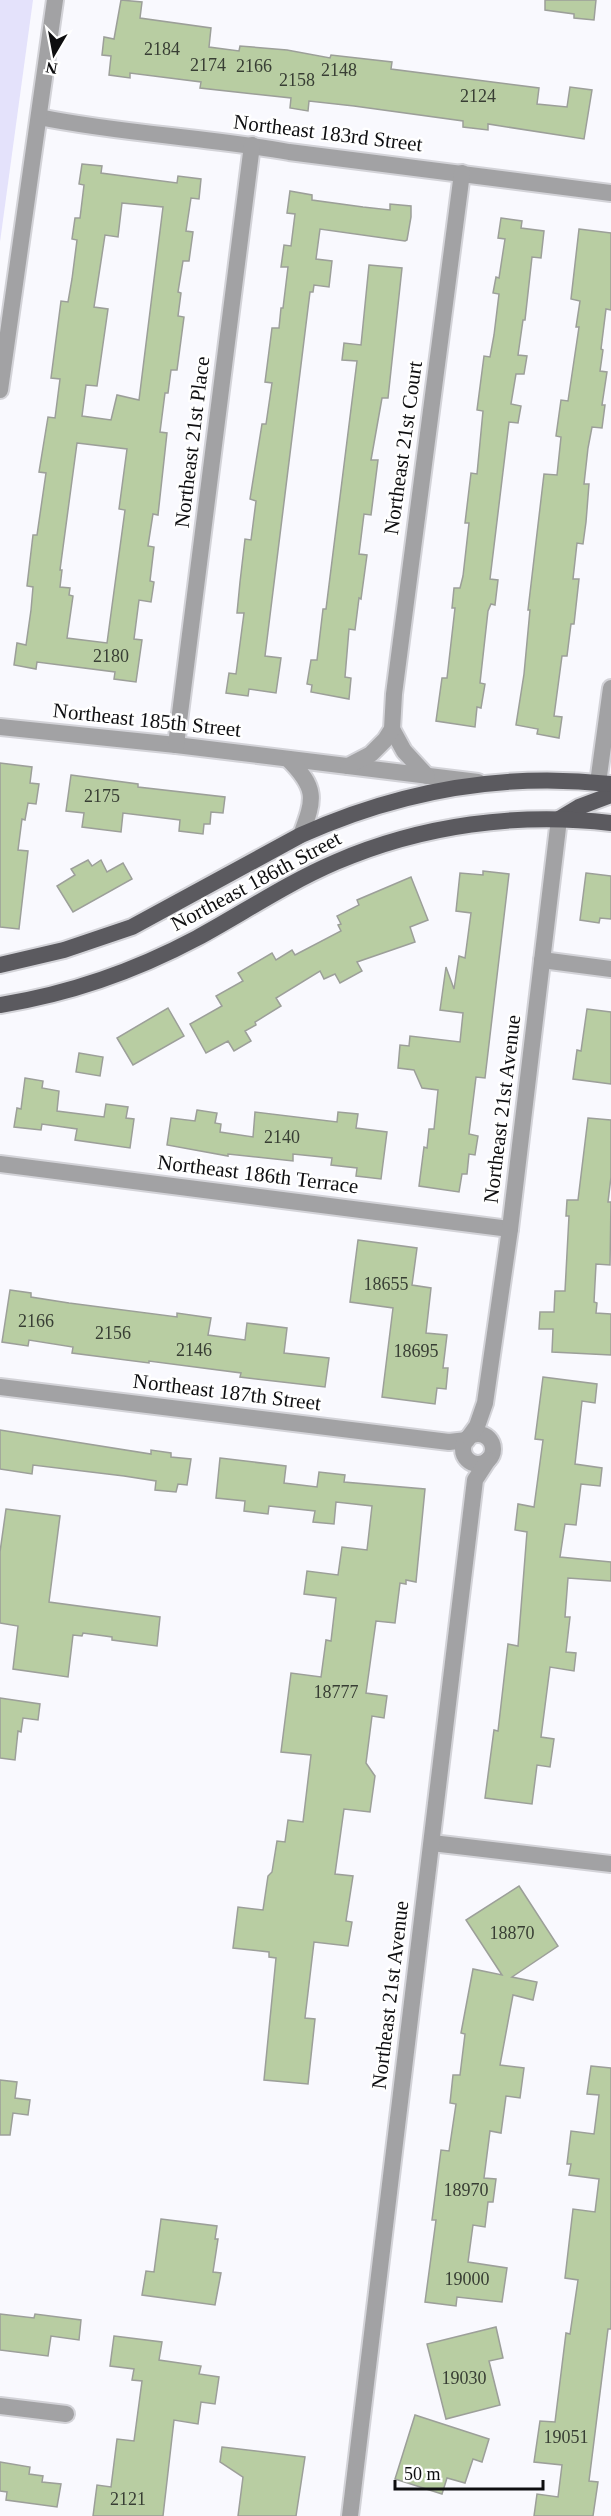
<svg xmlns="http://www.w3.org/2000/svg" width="611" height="2516" viewBox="0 0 611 2516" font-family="Georgia,serif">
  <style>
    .green { fill: #e4e2fb }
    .building { fill: #b8cda2; stroke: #9c9f99; stroke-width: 1.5; fill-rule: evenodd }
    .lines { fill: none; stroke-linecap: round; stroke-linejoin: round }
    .minor-casing { stroke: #d3d3d8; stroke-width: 20 }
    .primary-casing { stroke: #d3d3d8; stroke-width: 20 }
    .minor { stroke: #a2a2a4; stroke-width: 16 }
    .primary { stroke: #5b5a5f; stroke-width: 16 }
    .labels { text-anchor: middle; stroke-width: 5; stroke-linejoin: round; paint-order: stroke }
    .number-label { font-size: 18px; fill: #383e34 }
    .street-label { font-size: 21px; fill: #0e0e10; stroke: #fff }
  </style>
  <rect width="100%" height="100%" fill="#f9f9fe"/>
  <path class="green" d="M0 0H33L0 242Z"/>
  <g class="building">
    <path d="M121 0 142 2 140 18 211 28 209 47 239 51 240 46 287 50 330 58 331 55 392 62 391 69 539 88 537 104 567 107 570 87 592 90 584 139 488 124V130L463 127V121L354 106 309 101 308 111 290 108 291 98 200 88 201 82 130 73V78L109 75 111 56 102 55 104 37 114 39Z"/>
    <path d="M545 0H596L594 20 574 18V14L545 10Z"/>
    <path d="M82 164 102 166 101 173 177 183 178 176 201 179 199 199 191 198 186 231 193 232 189 261H183L178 292 181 293 178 316 184 317 177 370H171L168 393H165L160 432 167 433 158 515 153 514 148 546 154 547 150 581 154 582 151 602 139 600 134 639 142 640 136 682 114 679 115 672 37 662 36 669 14 665 17 643 26 645 31 610 33 587 27 586 33 535H37L46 473 39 472 48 417 55 418 60 379 51 378 61 301 68 302 72 279 77 240 72 239 75 218H80L84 185 79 184ZM122 203 163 207 139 400 117 395 111 420 82 416 86 385 97 386 108 309 94 307 105 235 118 237ZM77 443 127 449 119 509 125 510 107 643 67 638 73 596 69 595 70 588 60 587 62 570H60Z"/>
    <path d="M290 191 312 195V200L363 207 390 210V204L411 206V217L407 240 405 241 320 229 316 259 332 261 329 287 314 285 313 292H310L265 656 281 658 276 693 249 689 248 696 226 693 229 673 236 674 241 636 244 613H237L240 582 245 539 251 540 256 501 250 499 262 424H266L272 383 265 382 272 328H279L281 308H283L288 267H281L284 245 291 246 295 214 287 213Z"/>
    <path d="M501 218 522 221 521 228 544 231 541 258 532 257 525 320H523L518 355 527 356 524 374H516L511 404 521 406 518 423 509 422 490 579 498 580 495 605 491 604 488 611 480 683 485 684 481 708 477 707 475 727 436 721 442 678H447L455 608H452L454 588H460L463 576 469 523H465L471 473 477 474 483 411 477 410 484 356 490 357 494 335 499 294 493 293 496 277 499 278 505 239 498 238Z"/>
    <path d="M579 229 611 233V310L606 309 601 349 603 350 600 371 607 372 602 405H605L602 428 592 427 588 448 584 484H589L586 522 583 544 577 543 573 579H579L574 624H571L567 656H562L554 716 562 717 559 738 537 734 538 729 516 725 524 674 530 610H528L544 474 557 475 561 437 556 436 561 400 568 401 579 327H576L580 301 571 299Z"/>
    <path d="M369 265 402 268 388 398H382L371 460H378L371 515 364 514 359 554 367 555 361 599 359 598 355 630 349 629 345 677 351 678 349 699 311 692 312 685 307 684 311 660H317L323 609H326L357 361 342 360 344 343 361 345Z"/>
    <path d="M0 763 32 767 30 783 39 784 36 804 28 803 25 820 22 819 18 850 28 851 19 929 0 927Z"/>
    <path d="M71 775 138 784V787L225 797 223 813 211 812 210 824H204L203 834 179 831 180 820 123 813 121 832 82 827 84 813 66 811Z"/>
    <path d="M88 860 92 866 101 860 107 872 123 863 132 879 73 912 57 886 75 875 71 869Z"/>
    <path d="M483 871 509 874 485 1078 476 1077 469 1134 478 1136 475 1155 469 1154 467 1174H462L459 1192 419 1186 424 1147 427 1148 429 1129H434L438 1090 422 1088 414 1070 398 1068 400 1045 409 1046 410 1036 460 1042 463 1013 440 1010 446 967 454 989 459 956 465 958 471 913 456 911 460 873 483 875Z"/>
    <path d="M586 873 611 876V919L600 918 599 923 580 920Z"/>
    <path d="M411 877 428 920 410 927 415 942 357 962 362 971 340 983 335 974 324 979 320 971 276 998 281 1006 255 1022 256 1025 245 1031 251 1041 234 1051 228 1041 206 1053 190 1024 222 1006 216 996 243 981 238 973 272 953 276 960 292 950 295 955 341 931 338 925 341 924 337 916 359 905 357 900Z"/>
    <path d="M168 1008 184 1036 133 1065 117 1038Z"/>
    <path d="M587 1009 611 1012V1084L573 1079 577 1050 581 1051Z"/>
    <path d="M79 1053 103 1057 100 1076 76 1072Z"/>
    <path d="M25 1078 43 1081 42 1088 59 1091 57 1111 104 1117 106 1104 128 1107 126 1118 134 1119 130 1148 75 1140 77 1129 42 1124 41 1130 14 1127 17 1108 21 1109Z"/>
    <path d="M197 1110 217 1113 215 1123 221 1124 220 1132 253 1137 255 1112 337 1122 338 1112 358 1114 356 1128 387 1132 381 1179 356 1176 357 1168 331 1165 332 1158 293 1154V1161L228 1154V1156L167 1145 171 1118 195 1121Z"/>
    <path d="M588 1118 611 1120V1177L608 1202H611L610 1265 596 1264 594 1302 597 1303 596 1313 611 1314V1355L552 1352 553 1329H539L540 1312H554L555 1291H565L569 1216H566L567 1200H578Z"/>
    <path d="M358 1240 417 1248 412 1285 431 1288 426 1333 447 1335 443 1368H448L446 1389 437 1388 435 1404 382 1397 393 1308 350 1302Z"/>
    <path d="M10 1290 31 1293V1297L69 1303 177 1317V1313L211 1318 208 1335 245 1340 247 1323 287 1328 284 1353 329 1358 325 1387 240 1377 241 1373 149 1361V1363L95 1356 72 1353 73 1347 29 1340 28 1346 2 1342Z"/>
    <path d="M543 1377 597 1384 595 1403 582 1401 575 1464 602 1468 600 1486 581 1484 576 1525 565 1524 560 1557 611 1562V1581L568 1578 565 1617H570L566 1652 576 1653 574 1671 550 1667 541 1737 554 1739 550 1767 537 1765 532 1804 485 1798 494 1730 498 1731 508 1644 518 1646 527 1532 515 1530 518 1504 534 1507 543 1440 535 1439Z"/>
    <path d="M0 1430 151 1454V1450L171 1453V1457L191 1459 187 1485 178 1484 176 1492 155 1490 156 1481 124 1476 33 1465 32 1474 0 1469Z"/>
    <path d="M220 1458 286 1466 284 1483 317 1487 319 1472 345 1475 344 1482 425 1489 416 1582 406 1580V1584L400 1583 395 1623 376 1621 366 1693 387 1696 384 1718 372 1716 366 1763 375 1776 370 1812 344 1809 335 1874 353 1876 346 1921 352 1922 348 1946 314 1942 305 2018 315 2019 308 2084 264 2080 276 1958 269 1957V1952L233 1948 238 1907 263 1910 268 1876 272 1872 277 1841 285 1842 288 1820 303 1822 311 1755 281 1752 291 1673 321 1677 326 1640 331 1641 336 1598 304 1594 307 1571 338 1575 342 1547 367 1550 372 1506 336 1502 334 1524 313 1522 315 1511 269 1506 268 1514 244 1511 245 1501 216 1498Z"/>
    <path d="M6 1509 60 1516 49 1602 160 1617 157 1646 112 1640V1637L83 1633 82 1636 73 1635 68 1677 13 1669 18 1626 0 1623V1552Z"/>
    <path d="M0 1698 40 1704 38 1720 23 1718 21 1732 18 1731 15 1760 0 1758Z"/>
    <path d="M519 1886 558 1946 512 1977 537 1982 533 2000 513 1995 500 2065 524 2068 520 2098 506 2096 501 2133 490 2131 484 2178 496 2179 493 2202H488L485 2227 473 2225 468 2262 507 2268 502 2302 457 2297 456 2306 425 2302 436 2220H432L441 2150 449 2151 456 2104 450 2103 453 2075H460L465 2034 461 2033 473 1969 502 1975 466 1920Z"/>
    <path d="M591 2066 611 2068V2329H608L589 2481 598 2482 593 2516H534L537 2494 558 2497 562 2465 534 2462 540 2421 555 2422 566 2333 570 2334 578 2280 565 2278 573 2209 595 2212 599 2179 569 2175 571 2164H567L571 2131 594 2134 599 2095 587 2094Z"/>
    <path d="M0 2080 17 2082 15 2098 30 2100 28 2115 13 2113 10 2135H0Z"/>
    <path d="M161 2219 217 2226 215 2239H218L213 2272 221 2273 215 2305 142 2295 146 2271 154 2272Z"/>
    <path d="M0 2314 34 2318 35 2314 81 2320 79 2340 51 2336 48 2356 0 2350Z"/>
    <path d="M496 2327 503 2358 489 2361 500 2405 446 2419 427 2344Z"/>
    <path d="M114 2336 162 2342 159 2360 201 2366 199 2374 219 2377 215 2404 201 2402 198 2424 174 2420 163 2516H93L97 2485 111 2487 117 2439 134 2441 142 2381 132 2380 134 2369 110 2366Z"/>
    <path d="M415 2415 489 2439 482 2462 473 2459 465 2483 447 2478 442 2494 395 2479Z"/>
    <path d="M222 2447 305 2457 296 2516H238L243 2477 220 2462Z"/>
    <path d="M0 2462 30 2467 29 2474 43 2476 42 2482 61 2484 57 2507 6 2500 7 2492 0 2491Z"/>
  </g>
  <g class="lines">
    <g class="minor-casing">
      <g id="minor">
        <path d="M39 117C122 134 207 137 289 152L611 193"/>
        <path d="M0 390 55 0"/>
        <path d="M0 727 176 745 478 782"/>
        <path d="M392 729 404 751 427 776"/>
        <path d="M176 745 252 145"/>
        <path d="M288 759C317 788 315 798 301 835"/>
        <path d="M348 766 371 754 385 740 392 729 394 694 462 173"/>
        <path d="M598 783 611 688"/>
        <path d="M542 960 611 969"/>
        <path d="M0 1164 510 1229"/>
        <path d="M0 1387 449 1442 467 1440"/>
        <circle cx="478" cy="1449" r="15"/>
        <path d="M469 1437 477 1426 485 1403 510 1229 559 819"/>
        <path d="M432 1843 611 1864"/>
        <path d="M0 2406 66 2414"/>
        <path d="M350 2516 475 1480 488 1460"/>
      </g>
    </g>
    <g class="primary-casing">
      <g id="primary">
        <path d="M559 819 579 807 611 795"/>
        <path d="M0 965 64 950 132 927 301 835C399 791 503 772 611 784"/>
        <path d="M0 1005C69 994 135 971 197 938 243 913 287 883 336 862 422 825 518 812 611 823"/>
      </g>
    </g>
    <use href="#minor" class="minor"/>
    <use href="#primary" class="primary"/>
  </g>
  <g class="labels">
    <g class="number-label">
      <text x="162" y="55">2184</text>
      <text x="208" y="71">2174</text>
      <text x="254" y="72">2166</text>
      <text x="339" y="76">2148</text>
      <text x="297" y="86">2158</text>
      <text x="478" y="102">2124</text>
      <text x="111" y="662">2180</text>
      <text x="102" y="802">2175</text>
      <text x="282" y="1143">2140</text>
      <text x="386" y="1290">18655</text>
      <text x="36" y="1327">2166</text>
      <text x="113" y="1339">2156</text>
      <text x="194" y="1356">2146</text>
      <text x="416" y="1357">18695</text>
      <text x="336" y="1698">18777</text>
      <text x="512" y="1939">18870</text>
      <text x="466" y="2196">18970</text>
      <text x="467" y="2285">19000</text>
      <text x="464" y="2384">19030</text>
      <text x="566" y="2443">19051</text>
      <text x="128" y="2505">2121</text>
    </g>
    <g class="street-label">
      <text transform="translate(328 133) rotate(7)" y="7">Northeast 183rd Street</text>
      <text transform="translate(192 442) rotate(-83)" y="7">Northeast 21st Place</text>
      <text transform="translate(403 448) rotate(-82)" y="7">Northeast 21st Court</text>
      <text transform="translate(147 720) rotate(6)" y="7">Northeast 185th Street</text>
      <text transform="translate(256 881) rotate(-28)" y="7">Northeast 186th Street</text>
      <text transform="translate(502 1109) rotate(-83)" y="7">Northeast 21st Avenue</text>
      <text transform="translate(258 1174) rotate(7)" y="7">Northeast 186th Terrace</text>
      <text transform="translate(227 1392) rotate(7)" y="7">Northeast 187th Street</text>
      <text transform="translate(390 1995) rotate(-83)" y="7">Northeast 21st Avenue</text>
    </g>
  </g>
  <g transform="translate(54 54) rotate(190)" stroke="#ffffff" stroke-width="4.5" paint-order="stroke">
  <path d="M0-4.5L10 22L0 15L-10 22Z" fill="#0e0e10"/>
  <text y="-9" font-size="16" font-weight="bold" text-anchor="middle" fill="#0e0e10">N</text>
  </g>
  <path d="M395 2480v9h148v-9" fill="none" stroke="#0e0e10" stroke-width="3"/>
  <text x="404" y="2480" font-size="18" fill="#0e0e10" stroke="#ffffff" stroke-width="4.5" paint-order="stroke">50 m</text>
</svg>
